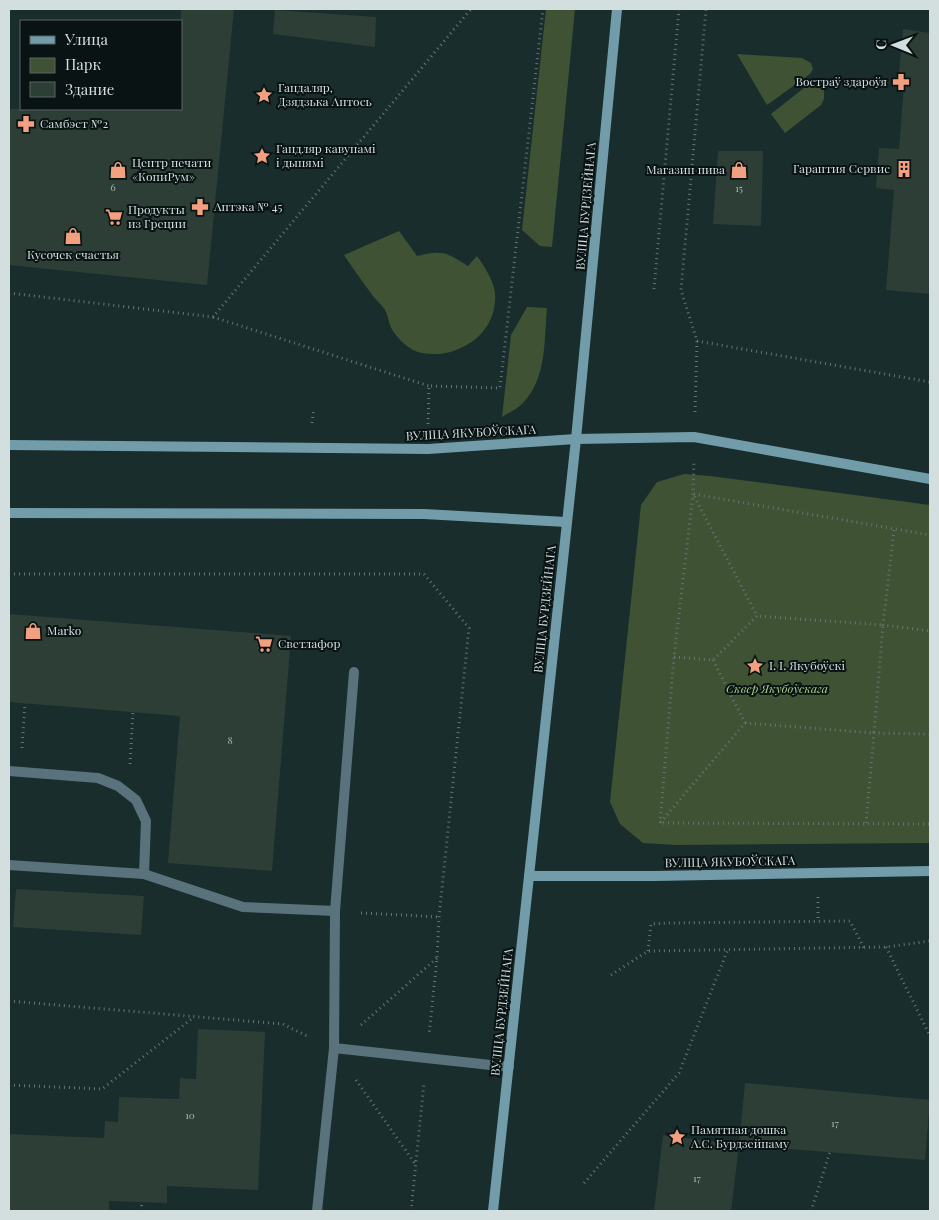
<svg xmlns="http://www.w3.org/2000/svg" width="939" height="1220" viewBox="0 0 939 1220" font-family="'Playfair Display',serif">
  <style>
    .green { fill: #405234 }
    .building { fill: #2d3e36 }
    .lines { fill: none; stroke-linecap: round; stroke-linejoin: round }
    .path { stroke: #657675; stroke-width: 3; stroke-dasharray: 1 4; stroke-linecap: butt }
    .lane { stroke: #59727c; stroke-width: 10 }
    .secondary { stroke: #739cab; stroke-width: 10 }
    .labels { text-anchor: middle; stroke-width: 4; stroke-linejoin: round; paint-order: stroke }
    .number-label { font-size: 10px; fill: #aab7b5 }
    .poi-label { font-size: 12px; fill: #d3dfdf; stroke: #0a1313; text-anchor: start }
    .street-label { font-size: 12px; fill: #d3dfdf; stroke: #0a1313 }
    .park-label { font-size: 12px; font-style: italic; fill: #a7d08a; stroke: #0a1313 }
  </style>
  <rect width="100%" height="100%" fill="#182d2c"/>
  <g class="green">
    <path d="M546 9H575L552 247 540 246 522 230Z"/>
    <path d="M737 54 802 58 811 63 813 69 810 74 767 105Z"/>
    <path d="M809 84H819L824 87V99L821 105 785 133 771 114Z"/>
    <path d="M399 231 417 256C443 250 446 252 468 266L477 256C486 269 497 285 495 301 493 332 467 351 439 354 431 354 420 354 413 350 404 345 393 334 390 325 388 320 388 315 385 310 382 305 376 300 373 296 363 282 353 269 344 255Z"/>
    <path d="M527 307 547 308C544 341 547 379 522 404 516 410 508 413 502 417L511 335Z"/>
    <path d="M684 474 710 476 930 505V843L675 845 643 843 620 824 610 802 641 505 657 482Z"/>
  </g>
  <g class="building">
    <path d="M181 9H234L207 285 9 265V109H181Z"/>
    <path d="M275 10 376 17 375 47 273 34Z"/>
    <path d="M903 29 930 33V294L886 290 894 190 876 188 879 148 899 149 904 85H898Z"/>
    <path d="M718 151H763L761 226 713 224Z"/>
    <path d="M9 614 291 636 272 871 168 863 180 716 9 702Z"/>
    <path d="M16 889 144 896 141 935 13 927Z"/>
    <path d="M198 1029 265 1032 258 1190 167 1186V1203L109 1201V1211H9V1134L104 1138 105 1121 118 1122 119 1097 179 1099 180 1078 196 1079Z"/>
    <path d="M745 1083 930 1100 925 1160 739 1145Z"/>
    <path d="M663 1135 739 1145 731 1211H654Z"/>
  </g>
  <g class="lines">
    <g class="path">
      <path d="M654 289 679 9"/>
      <path d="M9 293 213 317 471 9"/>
      <path d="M213 317 429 386"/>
      <path d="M697 341 930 382"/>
      <path d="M695 412 697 341 681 290 706 9"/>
      <path d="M312 423 314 408"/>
      <path d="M428 424 429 386 500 388 543 9"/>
      <path d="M894 530 883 625 930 631"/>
      <path d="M9 574H424L469 628 439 917 437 958 429 1035"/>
      <path d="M674 657 713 660 757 616 693 494 930 535"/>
      <path d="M713 660 745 723 660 823 930 824"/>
      <path d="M745 723 874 733 883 625 757 616"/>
      <path d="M22 748 25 703"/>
      <path d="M130 764 133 712"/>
      <path d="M660 823 674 657 693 494 694 461"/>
      <path d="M866 823 874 733 930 734"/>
      <path d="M818 897V921"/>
      <path d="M361 913 439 917"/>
      <path d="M886 947 930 1036"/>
      <path d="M648 951 651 924 671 923 850 921 864 948"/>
      <path d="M611 975 648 951 886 947 930 941"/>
      <path d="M9 1001 283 1024 309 1037"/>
      <path d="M361 1025 437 958"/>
      <path d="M356 1080 416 1165"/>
      <path d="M9 1085 102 1089 194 1017"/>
      <path d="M584 1183 679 1073 728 949"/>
      <path d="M141 1211 142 1202"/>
      <path d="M411 1211 424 1083"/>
      <path d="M811 1211 830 1152"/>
    </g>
    <g class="lane">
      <path d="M9 771 98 778 118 786 136 800 146 821 144 874"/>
      <path d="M9 865 144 874 243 907 335 911"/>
      <path d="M334 1048 509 1067"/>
      <path d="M317 1211 334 1048 335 911 354 672"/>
    </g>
    <g class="secondary">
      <path d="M9 445 428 449 576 439 694 437 930 479"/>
      <path d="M9 513 424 514 566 522"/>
      <path d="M529 876H655L930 871"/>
      <path d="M493 1211 576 439 617 9"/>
    </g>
  </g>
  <defs>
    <g id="pharmacy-bare" transform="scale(1.35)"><path d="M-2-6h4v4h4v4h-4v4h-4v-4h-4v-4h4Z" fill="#f2a080" stroke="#0a1313" stroke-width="2.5" paint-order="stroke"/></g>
    <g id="sight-bare" transform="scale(1.35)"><path d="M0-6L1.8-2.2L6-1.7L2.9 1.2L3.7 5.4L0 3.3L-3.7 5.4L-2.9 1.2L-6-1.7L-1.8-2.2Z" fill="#f2a080" stroke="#0a1313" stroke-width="2.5" paint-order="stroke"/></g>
    <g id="building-bare" transform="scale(1.35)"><path d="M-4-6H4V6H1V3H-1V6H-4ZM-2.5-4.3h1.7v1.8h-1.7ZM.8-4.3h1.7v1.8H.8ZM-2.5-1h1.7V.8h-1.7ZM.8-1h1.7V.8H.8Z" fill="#f2a080" stroke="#0a1313" stroke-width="2.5" paint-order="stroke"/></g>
    <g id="shop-bare" transform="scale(1.35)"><path d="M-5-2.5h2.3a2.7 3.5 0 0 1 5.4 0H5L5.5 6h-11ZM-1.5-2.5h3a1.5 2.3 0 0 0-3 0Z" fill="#f2a080" stroke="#0a1313" stroke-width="2.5" paint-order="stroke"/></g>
    <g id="supermarket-bare" transform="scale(1.35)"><path d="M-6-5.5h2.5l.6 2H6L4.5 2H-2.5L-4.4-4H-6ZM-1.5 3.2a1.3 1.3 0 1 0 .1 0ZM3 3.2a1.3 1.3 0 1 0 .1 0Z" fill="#f2a080" stroke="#0a1313" stroke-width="2.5" paint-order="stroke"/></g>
  </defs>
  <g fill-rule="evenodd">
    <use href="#pharmacy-bare" x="901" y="82"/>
    <use href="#sight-bare" x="264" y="95"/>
    <use href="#pharmacy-bare" x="26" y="124"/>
    <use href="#sight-bare" x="262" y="156"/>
    <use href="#building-bare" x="904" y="169"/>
    <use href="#shop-bare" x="118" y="170"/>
    <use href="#shop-bare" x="739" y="170"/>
    <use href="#pharmacy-bare" x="200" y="207"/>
    <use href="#supermarket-bare" x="114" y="217"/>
    <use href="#shop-bare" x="73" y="236"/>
    <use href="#shop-bare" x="33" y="631"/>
    <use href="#supermarket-bare" x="264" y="644"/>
    <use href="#sight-bare" x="755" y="666"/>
    <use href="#sight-bare" x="677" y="1137"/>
  </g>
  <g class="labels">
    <g class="number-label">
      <text x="113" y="191">6</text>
      <text x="739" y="192">15</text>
      <text x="230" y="744">8</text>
      <text x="190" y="1119">10</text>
      <text x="835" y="1127">17</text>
      <text x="697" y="1182">17</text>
    </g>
    <g class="poi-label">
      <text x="887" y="86" text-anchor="end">Востраў здароўя</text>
      <text x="278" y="92">Гандаляр,<tspan x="278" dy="14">Дзядзька Антось</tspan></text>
      <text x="40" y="128">Самбэст №2</text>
      <text x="276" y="153">Гандляр кавунамі<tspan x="276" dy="14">і дынямі</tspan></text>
      <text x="132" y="167">Центр печати<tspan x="132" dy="14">«КопиРум»</tspan></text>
      <text x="890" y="173" text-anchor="end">Гарантия Сервис</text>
      <text x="725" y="174" text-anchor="end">Магазин пива</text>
      <text x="214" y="211">Аптэка № 45</text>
      <text x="128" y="214">Продукты<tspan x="128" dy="14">из Греции</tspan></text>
      <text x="73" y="259" text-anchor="middle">Кусочек счастья</text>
      <text x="47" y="635">Marko</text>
      <text x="278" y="648">Светлафор</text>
      <text x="769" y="670">І. І. Якубоўскі</text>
      <text x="691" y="1134">Памятная дошка<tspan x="691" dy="14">А.С. Бурдзейнаму</tspan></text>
    </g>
    <g class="street-label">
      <text transform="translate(586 206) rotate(-85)" y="4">ВУЛІЦА БУРДЗЕЙНАГА</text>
      <text transform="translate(471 433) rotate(-3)" y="4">ВУЛІЦА ЯКУБОЎСКАГА</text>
      <text transform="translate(545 609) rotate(-84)" y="4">ВУЛІЦА БУРДЗЕЙНАГА</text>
      <text transform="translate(730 862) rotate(-1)" y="4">ВУЛІЦА ЯКУБОЎСКАГА</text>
      <text transform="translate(502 1012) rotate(-84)" y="4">ВУЛІЦА БУРДЗЕЙНАГА</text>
    </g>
    <g class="park-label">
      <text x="777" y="693">Сквер Якубоўскага</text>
    </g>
  </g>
  <rect width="939" height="1220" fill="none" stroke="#d3dfdf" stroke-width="20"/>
  <rect x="20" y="20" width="162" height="90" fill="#0a1313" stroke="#5a6565"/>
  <rect x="30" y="36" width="25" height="8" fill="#739cab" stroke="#5a6565"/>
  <text x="65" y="45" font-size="15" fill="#d3dfdf">Улица</text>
  <rect x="30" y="58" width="25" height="15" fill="#405234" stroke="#5a6565"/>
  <text x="65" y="70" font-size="15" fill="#d3dfdf">Парк</text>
  <rect x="30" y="82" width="25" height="15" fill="#2d3e36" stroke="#5a6565"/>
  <text x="65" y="95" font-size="15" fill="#d3dfdf">Здание</text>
  <g transform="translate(894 45) rotate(271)" stroke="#0a1313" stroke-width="4" paint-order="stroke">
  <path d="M0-4L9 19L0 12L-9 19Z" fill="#d3dfdf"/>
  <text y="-8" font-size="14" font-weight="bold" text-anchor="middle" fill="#d3dfdf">С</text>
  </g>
</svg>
